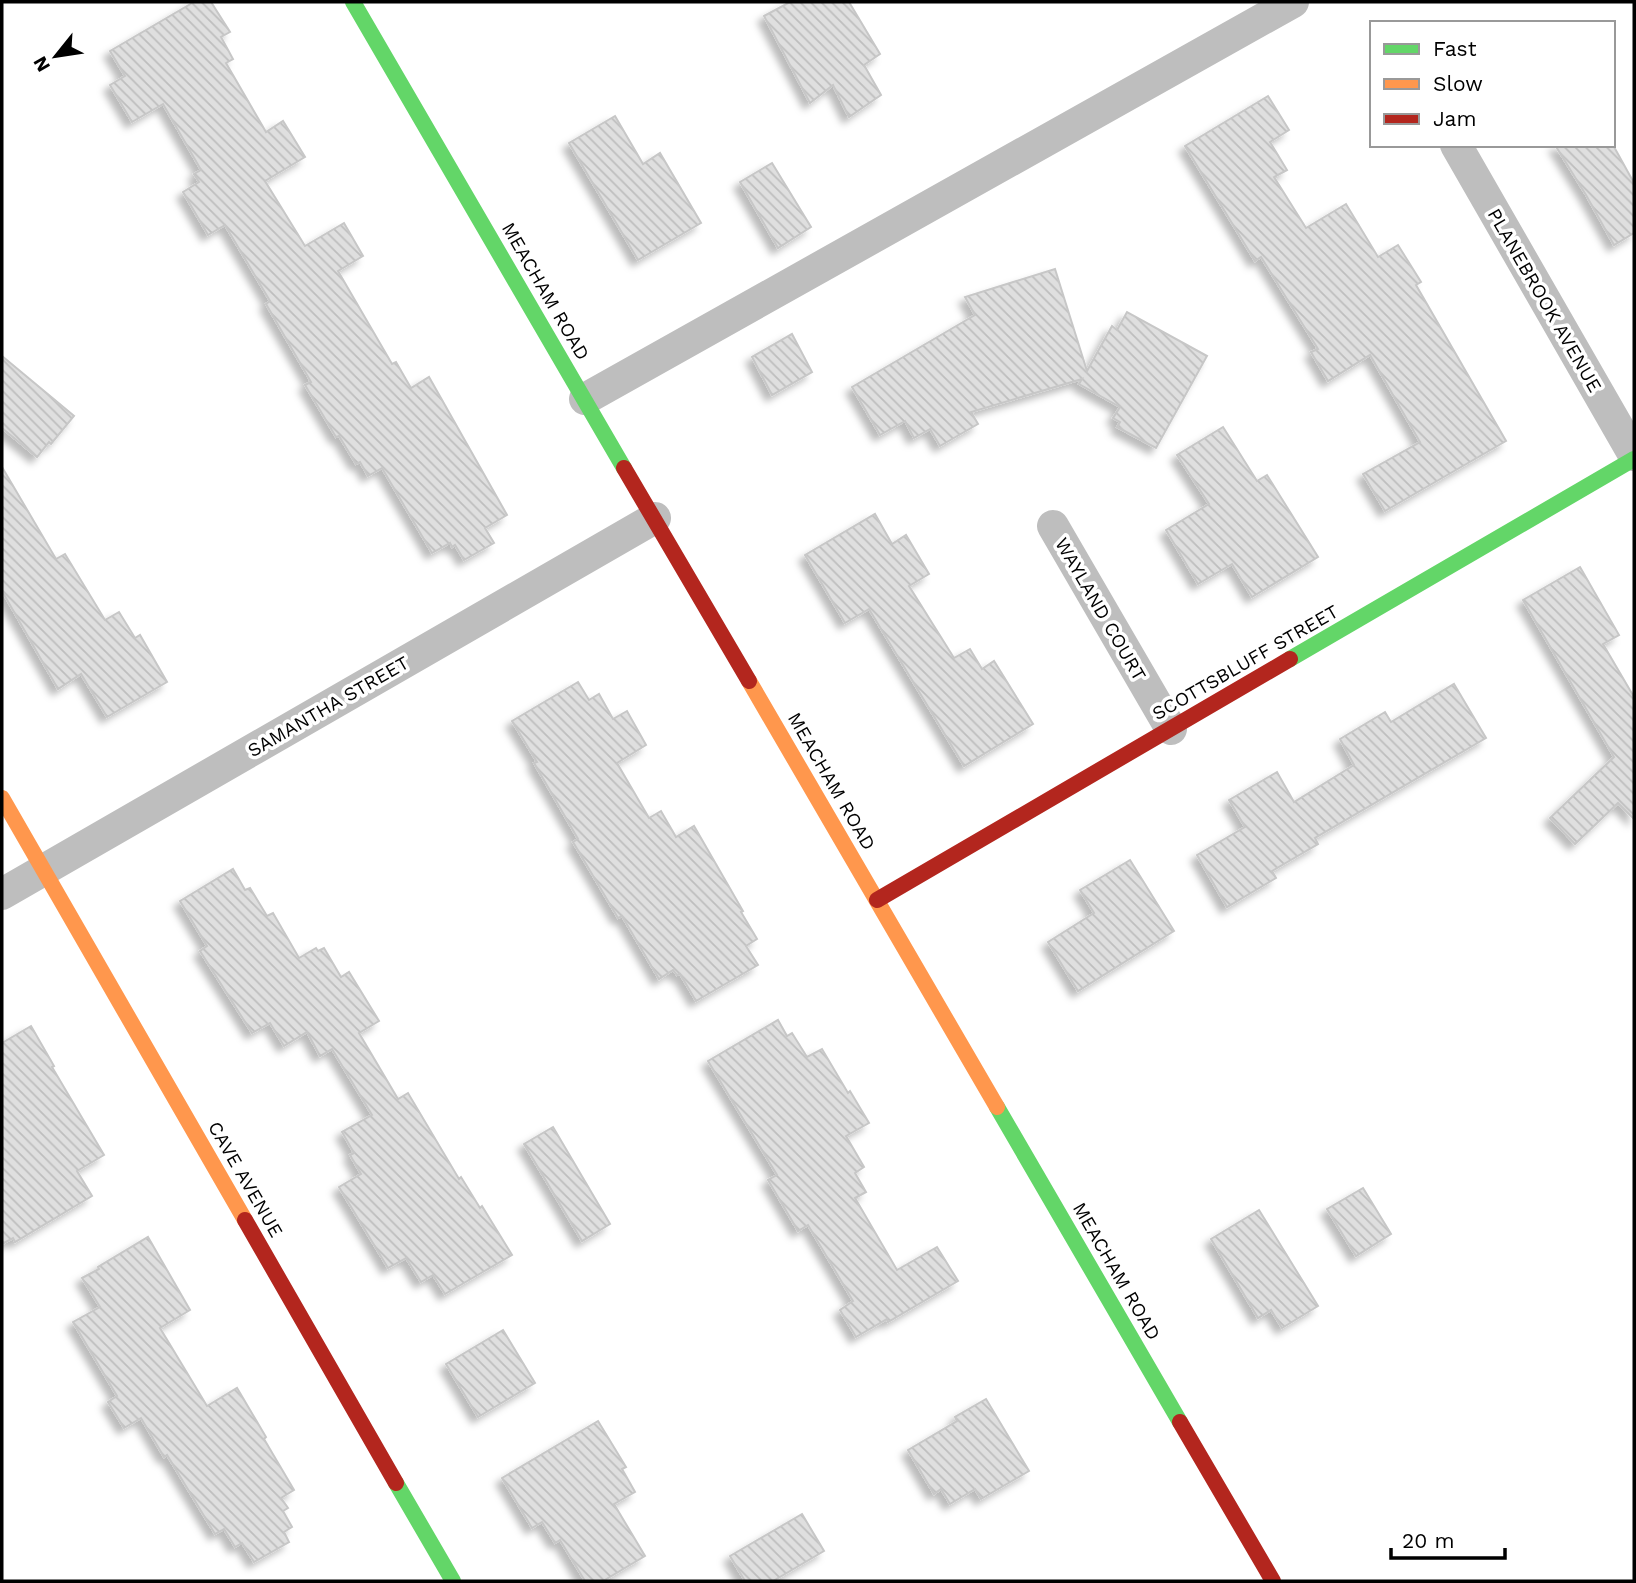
<svg xmlns="http://www.w3.org/2000/svg" width="1636" height="1583" viewBox="0 0 1636 1583" font-family="'Work Sans',sans-serif">
  <style>
    .building { fill: url(#building-back-hatch); stroke: #c7c7c7; stroke-width: 2; filter: url(#shadow) }
    .lines { fill: none; stroke-linecap: round; stroke-linejoin: round }
    .street { stroke: #bebebe; stroke-width: 32 }
    .fast { stroke: #63d668; stroke-width: 16 }
    .slow { stroke: #ff974d; stroke-width: 16 }
    .jam { stroke: #b3261e; stroke-width: 16 }
    .labels { text-anchor: middle; stroke-width: 7; stroke-linejoin: round; paint-order: stroke }
    .street-label { font-size: 19px; fill: #000; stroke: #fff }
  </style>
  <defs>
    <pattern id="building-back-hatch" width="6" height="6" patternUnits="userSpaceOnUse" patternTransform="scale(1.75)"><rect width="6" height="6" fill="#dfdfdf"/><path d="M-1 5l2 2M0 0l6 6M5-1l2 2" fill="none" stroke="#bebebe"/></pattern>
    <filter id="shadow"><feDropShadow dx="-6" dy="6" stdDeviation="3.5" flood-color="#0004"/></filter>
  </defs>
  <rect width="100%" height="100%" fill="#fff"/>
  <g class="building">
    <path d="M194 2H211L230 32 221 37 233 59 226 63 266 132 283 121 305 157 265 181 305 246 344 223 363 256 338 271 392 364 396 362 411 388 429 377 507 515 485 528 494 543 464 560 455 545 452 547 450 543 432 553 382 468 368 476 360 462 356 464 339 436 336 437 305 385 311 382 266 304 270 301 225 225 208 235 183 192 199 182 194 174 201 170 163 104 132 122 110 85 125 76 110 51Z"/>
    <path d="M790 2H849L880 54 864 65 881 95 849 117 833 85 810 103 764 16Z"/>
    <path d="M1268 96 1289 130 1270 142 1287 170 1274 177 1306 228 1346 204 1378 257 1398 245 1421 282 1416 285 1506 441 1385 511 1363 474 1420 442 1370 355 1328 381 1311 352 1318 349 1261 257 1255 261 1185 146Z"/>
    <path d="M615 116 643 164 660 153 701 223 638 260 569 143Z"/>
    <path d="M1555 145H1613L1634 183V233L1614 245 1586 195Z"/>
    <path d="M772 163 811 227 778 248 740 182Z"/>
    <path d="M1055 269 1087 371 1112 326 1117 330 1127 312 1207 356 1156 448 1117 427 1120 422 1113 418 1120 407 1079 384 1082 379 971 412 978 424 940 446 930 429 914 438 905 421 880 435 852 387 975 315 965 297Z"/>
    <path d="M792 334 812 372 772 395 752 357Z"/>
    <path d="M2 356 74 416 51 444 49 442 37 457 2 428Z"/>
    <path d="M1223 427 1257 481 1267 475 1318 557 1252 597 1232 564 1198 584 1166 530 1209 504 1177 455Z"/>
    <path d="M2 467 56 559 65 554 105 620 119 612 135 638 140 635 167 682 107 717 81 674 58 689 2 591Z"/>
    <path d="M875 514 892 544 906 535 929 574 909 586 954 658 970 649 982 669 994 661 1033 724 964 766 869 609 845 623 805 555Z"/>
    <path d="M1580 567 1619 635 1603 644 1634 697V819L1618 803 1575 844 1550 818 1614 757 1523 600Z"/>
    <path d="M578 682 589 700 599 694 613 719 627 711 646 745 617 763 649 818 661 811 676 837 694 826 743 911 741 912 757 939 746 946 758 965 696 1001 680 974 677 975 673 970 659 979 622 916 618 918 573 842 578 839 534 763 537 762 512 721Z"/>
    <path d="M1454 684 1486 738 1315 838 1318 844 1272 871 1276 878 1227 907 1197 855 1245 827 1229 800 1277 772 1294 802 1354 765 1340 739 1385 712 1391 722Z"/>
    <path d="M1130 860 1174 931 1078 991 1048 942 1094 913 1080 890Z"/>
    <path d="M233 869 245 890 250 888 267 916 273 913 299 958 316 948 318 951 324 948 341 977 349 972 379 1021 359 1033 398 1099 408 1093 459 1179 461 1177 480 1208 482 1206 512 1255 445 1294 433 1275 421 1282 406 1258 388 1268 339 1187 361 1174 350 1155 354 1153 342 1132 372 1115 332 1049 320 1056 307 1032 284 1046 270 1023 252 1033 200 951 207 946 180 901Z"/>
    <path d="M778 1020 787 1036 792 1033 807 1057 822 1049 848 1093 850 1091 869 1123 846 1136 864 1167 855 1173 866 1192 855 1198 897 1270 937 1247 958 1281 888 1322 887 1319 856 1337 840 1310 853 1301 808 1225 798 1231 768 1180 777 1175 708 1061Z"/>
    <path d="M31 1026 54 1066 52 1067 104 1155 77 1171 92 1196 15 1242 13 1238 2 1244V1043Z"/>
    <path d="M553 1127 610 1224 582 1241 524 1144Z"/>
    <path d="M1363 1188 1391 1234 1356 1256 1327 1209Z"/>
    <path d="M1259 1210 1318 1306 1282 1328 1271 1310 1258 1318 1211 1239Z"/>
    <path d="M148 1237 190 1310 160 1328 207 1406 237 1388 266 1437 264 1439 294 1490 281 1498 288 1508 283 1511 292 1527 284 1532 289 1542 254 1562 242 1543 235 1547 224 1529 215 1534 167 1455 164 1457 141 1418 124 1428 108 1402 117 1396 73 1322 100 1307 82 1278 99 1269 98 1267Z"/>
    <path d="M503 1330 535 1383 478 1417 446 1364Z"/>
    <path d="M986 1399 1029 1471 981 1499 975 1489 950 1504 941 1489 934 1494 908 1450 957 1421 955 1417Z"/>
    <path d="M598 1421 626 1467 622 1469 635 1492 614 1504 645 1556 603 1581H585L560 1540 555 1543 542 1522 532 1528 502 1478Z"/>
    <path d="M802 1514 824 1551 773 1581H745L730 1556Z"/>
  </g>
  <g class="lines">
    <g class="street">
      <path d="M1456 145 1634 455"/>
      <path d="M585 399 1293 2"/>
      <path d="M1053 526 1171 729"/>
      <path d="M2 894 655 518"/>
    </g>
    <g class="fast">
      <path d="M353 2 624 468"/>
      <path d="M1290 659 1634 459"/>
      <path d="M997 1107 1180 1422"/>
      <path d="M396 1483 453 1581"/>
    </g>
    <g class="slow">
      <path d="M749 681 997 1107"/>
      <path d="M2 798 245 1220"/>
    </g>
    <g class="jam">
      <path d="M624 468 749 681"/>
      <path d="M877 900 1290 659"/>
      <path d="M245 1220 396 1483"/>
      <path d="M1180 1422 1273 1581"/>
    </g>
  </g>
  <g class="labels">
    <g class="street-label">
      <text transform="translate(546 291) rotate(60)" y="7">MEACHAM ROAD</text>
      <text transform="translate(1545 300) rotate(60)" y="7">PLANEBROOK AVENUE</text>
      <text transform="translate(1101 609) rotate(60)" y="7">WAYLAND COURT</text>
      <text transform="translate(1245 662) rotate(-30)" y="7">SCOTTSBLUFF STREET</text>
      <text transform="translate(328 706) rotate(-30)" y="7">SAMANTHA STREET</text>
      <text transform="translate(832 781) rotate(60)" y="7">MEACHAM ROAD</text>
      <text transform="translate(246 1179) rotate(60)" y="7">CAVE AVENUE</text>
      <text transform="translate(1117 1271) rotate(60)" y="7">MEACHAM ROAD</text>
    </g>
  </g>
  <rect width="1636" height="1583" fill="none" stroke="#000000" stroke-width="7"/>
  <rect x="1370" y="21" width="245" height="126" fill="#ffffff" stroke="#999999" stroke-width="2"/>
  <rect x="1384" y="44" width="35" height="10" fill="#63d668" stroke="#999999" stroke-width="2"/>
  <text x="1433" y="56" font-size="21" fill="#000000">Fast</text>
  <rect x="1384" y="79" width="35" height="10" fill="#ff974d" stroke="#999999" stroke-width="2"/>
  <text x="1433" y="91" font-size="21" fill="#000000">Slow</text>
  <rect x="1384" y="114" width="35" height="10" fill="#b3261e" stroke="#999999" stroke-width="2"/>
  <text x="1433" y="126" font-size="21" fill="#000000">Jam</text>
  <g transform="translate(56 56) rotate(240)" stroke="#ffffff" stroke-width="5" paint-order="stroke">
  <path d="M0-5L12 26L0 18L-12 26Z" fill="#000000"/>
  <text y="-10" font-size="19" font-weight="bold" text-anchor="middle" fill="#000000">N</text>
  </g>
  <path d="M1391 1548v10h114v-10" fill="none" stroke="#000000" stroke-width="3.5"/>
  <text x="1402" y="1548" font-size="21" fill="#000000" stroke="#ffffff" stroke-width="5" paint-order="stroke">20 m</text>
</svg>
